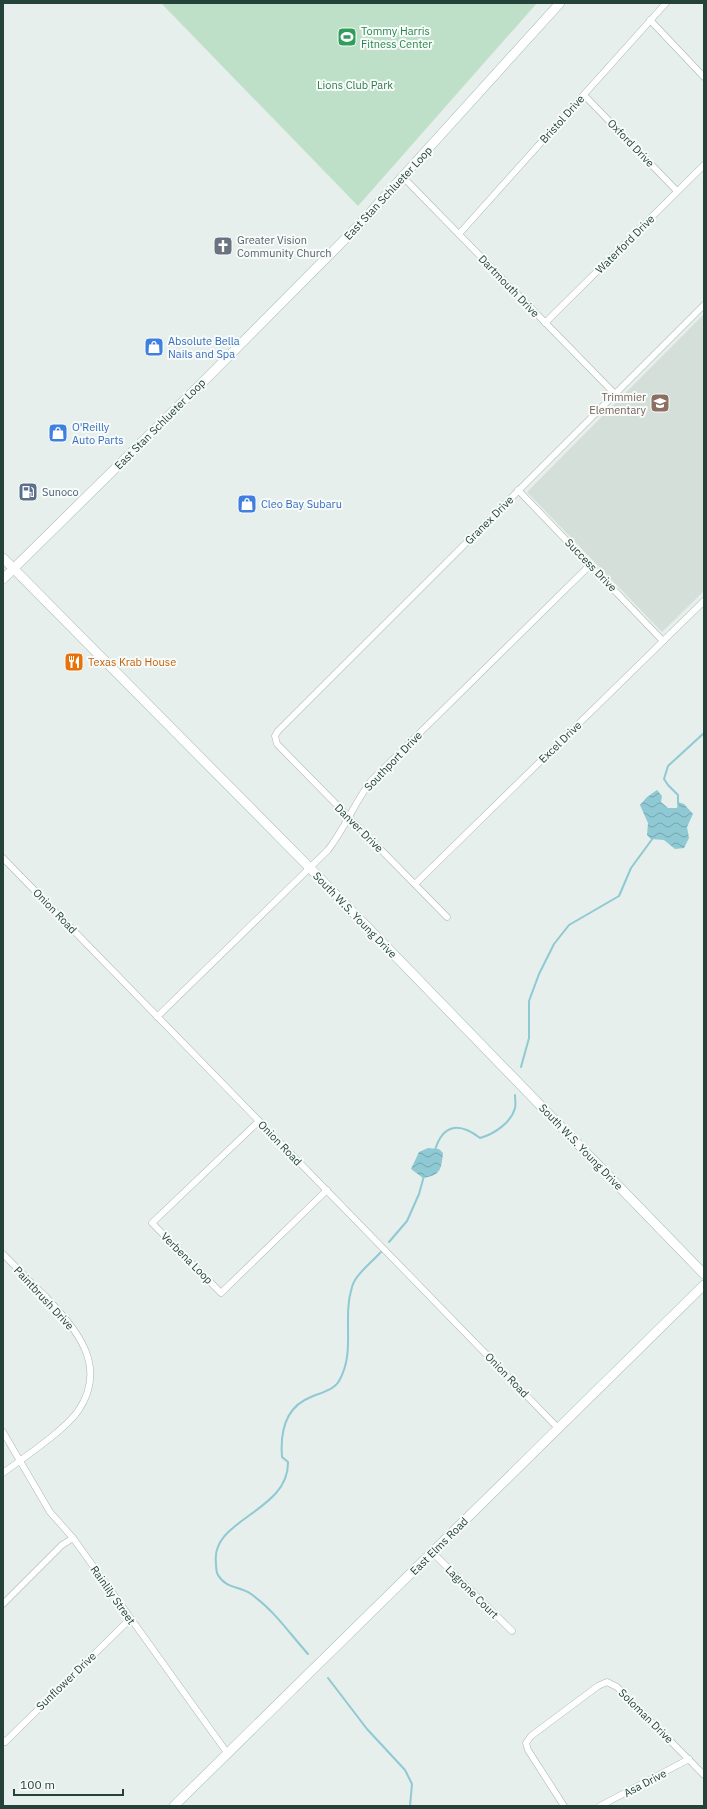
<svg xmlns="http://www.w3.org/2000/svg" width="707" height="1809" viewBox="0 0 707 1809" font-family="'IBM Plex Sans',sans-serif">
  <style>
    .built { fill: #d4dfda }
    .green { fill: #bfe0c8 }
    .water { fill: url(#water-waves) }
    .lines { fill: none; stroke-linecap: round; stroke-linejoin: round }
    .stream { stroke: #8ec9d4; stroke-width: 2 }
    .minor-casing { stroke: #a8b8b2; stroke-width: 7 }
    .secondary-casing { stroke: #a4bbb3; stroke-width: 10 }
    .minor { stroke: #fff; stroke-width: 6 }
    .secondary { stroke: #fff; stroke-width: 9 }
    .labels { text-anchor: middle; stroke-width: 4; stroke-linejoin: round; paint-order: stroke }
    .leisure-label { font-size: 11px; fill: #27864d; stroke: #f7fbf9; text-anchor: start }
    .park-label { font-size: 11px; fill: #2d7a4b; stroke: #f7fbf9 }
    .street-label { font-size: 11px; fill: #24423a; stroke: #f7fbf9 }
    .worship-label { font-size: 11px; fill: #5b616d; stroke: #f7fbf9; text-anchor: start }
    .shop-label { font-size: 11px; fill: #366cbe; stroke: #f7fbf9; text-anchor: start }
    .education-label { font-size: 11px; fill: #785e54; stroke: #f7fbf9; text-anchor: end }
    .service-label { font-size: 11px; fill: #4e5e75; stroke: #f7fbf9; text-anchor: start }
    .food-label { font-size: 11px; fill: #c56008; stroke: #f7fbf9; text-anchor: start }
  </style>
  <defs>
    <pattern id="water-waves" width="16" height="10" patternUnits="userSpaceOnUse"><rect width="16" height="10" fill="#8ec9d4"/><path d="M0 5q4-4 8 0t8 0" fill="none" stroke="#74a5ad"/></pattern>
  </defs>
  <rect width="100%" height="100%" fill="#e6efeb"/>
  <path class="built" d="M704 314V591L662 632 527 492Z"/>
  <path class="green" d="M161 3H537L358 206Z"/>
  <g class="water">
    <path d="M657 790 662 796 661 802 668 808H677L678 802 684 804 693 814 687 827 689 838 684 848 675 849 664 840 651 839 647 835 648 823 640 805 647 797Z"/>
    <path d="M428 1148 439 1149 443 1153C441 1170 441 1175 423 1178L411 1169 419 1152Z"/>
  </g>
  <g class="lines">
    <g class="stream">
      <path d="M678 804V795L668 785 664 779 668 766 704 733"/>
      <path d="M521 1067 529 1038V1001L539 974 554 944 569 925 619 896 631 868 653 838"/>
      <path d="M435 1150C443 1124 459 1122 480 1138 494 1134 511 1123 515 1108 516 1104 515 1099 515 1095"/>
      <path d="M389 1242 407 1221 419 1194 424 1176"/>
      <path d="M308 1654C290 1634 274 1610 251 1594 240 1586 226 1589 218 1575 216 1572 216 1566 216 1563 210 1519 289 1512 288 1462L282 1457C280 1431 285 1407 311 1397 320 1393 334 1390 339 1381 356 1352 342 1318 352 1287 355 1275 372 1262 381 1252"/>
      <path d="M328 1678 367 1729 405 1770 412 1784 410 1806"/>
    </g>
    <g class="minor-casing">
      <g id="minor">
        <path d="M650 20 704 77"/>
        <path d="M584 95 677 191"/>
        <path d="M403 177 615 394"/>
        <path d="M459 234 666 3"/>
        <path d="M545 323 704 165"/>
        <path d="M518 490 663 641"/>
        <path d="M3 858 558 1428"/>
        <path d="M415 884 704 601"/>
        <path d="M447 917 277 744 275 736 278 731 704 305"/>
        <path d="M157 1017 328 850C345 828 355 802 371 781L590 565"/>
        <path d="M259 1121 152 1223 221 1293 327 1190"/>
        <path d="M3 1254C17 1268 31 1283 46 1297 76 1329 109 1366 78 1411 64 1431 23 1458 3 1473"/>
        <path d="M3 1432 50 1512 73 1538 228 1754"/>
        <path d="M432 1552 512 1631"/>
        <path d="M3 1604 62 1545 73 1538"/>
        <path d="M3 1740 5 1742 130 1619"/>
        <path d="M564 1806 528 1750 526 1743 531 1736 598 1686 607 1682 617 1687 704 1775"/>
        <path d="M600 1806 689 1759"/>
      </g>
    </g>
    <g class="secondary-casing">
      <g id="secondary">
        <path d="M3 558 310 868 704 1274"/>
        <path d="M3 579 210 375 358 226 560 3"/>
        <path d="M174 1806 704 1285"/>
      </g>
    </g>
    <use href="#minor" class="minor"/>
    <use href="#secondary" class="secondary"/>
  </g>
  <defs>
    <g id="stadium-square" transform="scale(1)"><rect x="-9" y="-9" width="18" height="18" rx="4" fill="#2e9e5b" stroke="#f7fbf9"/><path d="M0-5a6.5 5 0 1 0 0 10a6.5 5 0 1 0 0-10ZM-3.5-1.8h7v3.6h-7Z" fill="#fff"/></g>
    <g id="church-square" transform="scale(1)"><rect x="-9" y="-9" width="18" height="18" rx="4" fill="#6b7280" stroke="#f7fbf9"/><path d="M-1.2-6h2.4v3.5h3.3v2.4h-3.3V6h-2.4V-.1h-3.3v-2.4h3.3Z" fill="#fff"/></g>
    <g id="shop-square" transform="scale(1)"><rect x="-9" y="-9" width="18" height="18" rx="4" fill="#3f7fe0" stroke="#f7fbf9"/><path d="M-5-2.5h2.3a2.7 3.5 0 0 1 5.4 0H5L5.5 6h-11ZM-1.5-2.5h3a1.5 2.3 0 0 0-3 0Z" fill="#fff"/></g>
    <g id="school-square" transform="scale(1)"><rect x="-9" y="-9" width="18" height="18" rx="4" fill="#8d6e63" stroke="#f7fbf9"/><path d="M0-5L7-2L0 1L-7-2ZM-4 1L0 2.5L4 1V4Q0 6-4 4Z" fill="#fff"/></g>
    <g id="fuel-square" transform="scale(1)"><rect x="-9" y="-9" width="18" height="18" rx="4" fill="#5c6f8a" stroke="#f7fbf9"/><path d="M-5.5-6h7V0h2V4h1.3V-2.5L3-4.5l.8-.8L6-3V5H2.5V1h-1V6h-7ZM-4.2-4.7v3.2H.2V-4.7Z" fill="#fff"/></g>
    <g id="restaurant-square" transform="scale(1)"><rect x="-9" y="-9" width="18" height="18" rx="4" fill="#e8710a" stroke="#f7fbf9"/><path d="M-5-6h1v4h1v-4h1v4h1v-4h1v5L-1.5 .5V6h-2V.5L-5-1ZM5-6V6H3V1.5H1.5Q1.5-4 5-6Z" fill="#fff"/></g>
  </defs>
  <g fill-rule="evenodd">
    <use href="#stadium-square" x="347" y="37"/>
    <use href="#church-square" x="223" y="246"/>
    <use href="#shop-square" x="154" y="347"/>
    <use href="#school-square" x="660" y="403"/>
    <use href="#shop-square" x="58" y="433"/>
    <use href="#fuel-square" x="28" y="492"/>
    <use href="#shop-square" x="247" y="504"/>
    <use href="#restaurant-square" x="74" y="662"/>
  </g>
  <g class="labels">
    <g class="leisure-label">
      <text x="361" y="35">Tommy Harris<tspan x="361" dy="13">Fitness Center</tspan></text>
    </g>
    <g class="park-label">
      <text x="355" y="89">Lions Club Park</text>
    </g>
    <g class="street-label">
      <text transform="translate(562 119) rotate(-48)" y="4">Bristol Drive</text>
      <text transform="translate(631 143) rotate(46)" y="4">Oxford Drive</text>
      <text transform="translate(388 193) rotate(-47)" y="4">East Stan Schlueter Loop</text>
      <text transform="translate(625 244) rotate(-45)" y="4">Waterford Drive</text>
      <text transform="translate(509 286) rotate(46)" y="4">Dartmouth Drive</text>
      <text transform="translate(160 424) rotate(-45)" y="4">East Stan Schlueter Loop</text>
      <text transform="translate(489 520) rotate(-45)" y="4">Granex Drive</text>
      <text transform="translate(591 565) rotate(46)" y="4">Success Drive</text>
      <text transform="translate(560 742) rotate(-44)" y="4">Excel Drive</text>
      <text transform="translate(393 761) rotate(-46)" y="4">Southport Drive</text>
      <text transform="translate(359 828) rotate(45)" y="4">Danver Drive</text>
      <text transform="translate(55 911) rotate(46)" y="4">Onion Road</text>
      <text transform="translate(355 915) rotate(46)" y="4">South W.S. Young Drive</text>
      <text transform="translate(280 1143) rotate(46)" y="4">Onion Road</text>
      <text transform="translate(581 1147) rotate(46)" y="4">South W.S. Young Drive</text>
      <text transform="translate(187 1258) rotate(45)" y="4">Verbena Loop</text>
      <text transform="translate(44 1298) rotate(47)" y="4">Paintbrush Drive</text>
      <text transform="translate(507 1375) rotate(46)" y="4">Onion Road</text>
      <text transform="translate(439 1546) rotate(-45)" y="4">East Elms Road</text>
      <text transform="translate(472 1592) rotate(45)" y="4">Lagrone Court</text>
      <text transform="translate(113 1595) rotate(55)" y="4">Rainlily Street</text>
      <text transform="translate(66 1681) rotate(-44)" y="4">Sunflower Drive</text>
      <text transform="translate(646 1716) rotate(45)" y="4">Soloman Drive</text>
      <text transform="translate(645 1783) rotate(-28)" y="4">Asa Drive</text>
    </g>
    <g class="worship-label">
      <text x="237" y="244">Greater Vision<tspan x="237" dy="13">Community Church</tspan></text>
    </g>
    <g class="shop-label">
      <text x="168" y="345">Absolute Bella<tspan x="168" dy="13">Nails and Spa</tspan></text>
      <text x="72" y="431">O'Reilly<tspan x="72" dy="13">Auto Parts</tspan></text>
      <text x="261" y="508">Cleo Bay Subaru</text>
    </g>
    <g class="education-label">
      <text x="646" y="401">Trimmier<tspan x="646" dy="13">Elementary</tspan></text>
    </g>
    <g class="service-label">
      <text x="42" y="496">Sunoco</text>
    </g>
    <g class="food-label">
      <text x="88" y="666">Texas Krab House</text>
    </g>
  </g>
  <rect width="707" height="1809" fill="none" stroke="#24423a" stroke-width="8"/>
  <path d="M14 1789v6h109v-6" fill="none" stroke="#24423a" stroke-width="2"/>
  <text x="20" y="1789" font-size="12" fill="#24423a" stroke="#f7fbf9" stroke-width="3" paint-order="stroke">100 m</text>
</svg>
